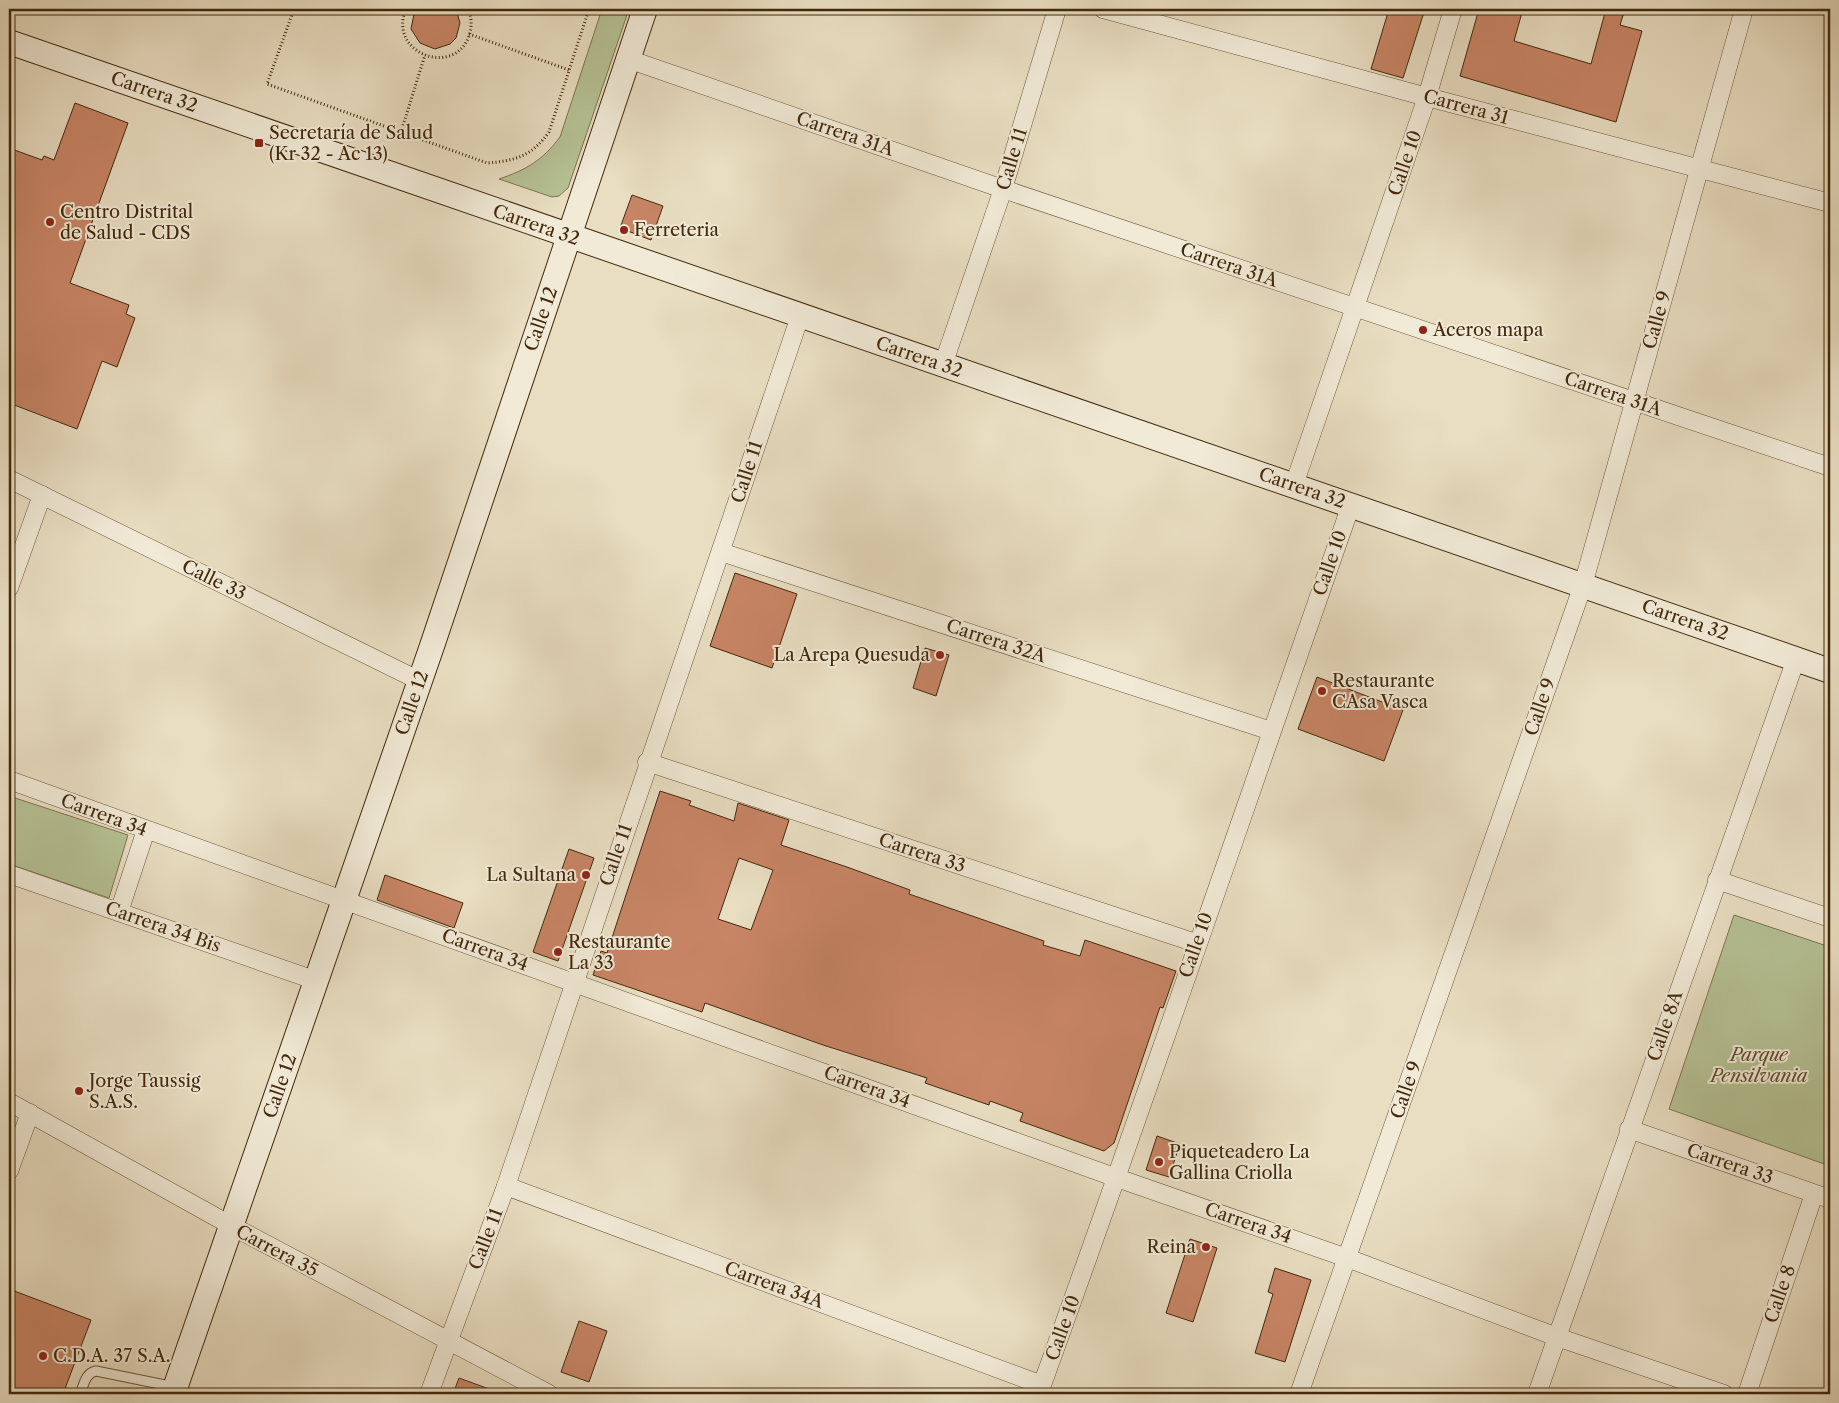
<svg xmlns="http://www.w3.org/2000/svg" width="1839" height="1403" viewBox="0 0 1839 1403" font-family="'Libre Caslon Text',serif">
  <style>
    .green { fill: #b5c194; stroke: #7c7450 }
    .building { fill: #c88566; stroke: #42280b; fill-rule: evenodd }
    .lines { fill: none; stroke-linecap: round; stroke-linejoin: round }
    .lane-casing { stroke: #6c5639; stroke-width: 11 }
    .street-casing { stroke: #6c5639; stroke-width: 19 }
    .secondary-casing { stroke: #42280b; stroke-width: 26 }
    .path { stroke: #42280b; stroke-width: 3; stroke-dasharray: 1 2.5; stroke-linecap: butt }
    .lane { stroke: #f1ead7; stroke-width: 9 }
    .street { stroke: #f1ead7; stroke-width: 18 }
    .secondary { stroke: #f1ead7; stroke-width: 24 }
    .poi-dot { fill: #8f2418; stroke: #f1ead7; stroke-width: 2 }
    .labels { text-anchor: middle; stroke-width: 4; stroke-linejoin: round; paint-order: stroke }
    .street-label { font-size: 18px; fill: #42280b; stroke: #f1ead7 }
    .poi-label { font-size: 18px; fill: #42280b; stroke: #f1ead7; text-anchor: start }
    .park-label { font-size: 18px; font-style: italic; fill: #5f4e2d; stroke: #f1ead7 }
  </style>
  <rect width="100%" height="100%" fill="#e9dec2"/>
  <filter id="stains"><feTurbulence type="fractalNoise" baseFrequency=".004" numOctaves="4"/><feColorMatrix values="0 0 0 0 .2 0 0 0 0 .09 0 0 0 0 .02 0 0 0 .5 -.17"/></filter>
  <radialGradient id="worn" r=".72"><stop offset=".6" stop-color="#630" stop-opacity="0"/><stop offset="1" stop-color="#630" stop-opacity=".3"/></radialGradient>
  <g class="green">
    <path d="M602 9H629L568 188 559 196 552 197 499 179C526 170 543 160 560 137Z"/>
    <path d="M9 796 128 835 109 898 9 864Z"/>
    <path d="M1734 915 1830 947V1166L1669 1109Z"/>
  </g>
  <g class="building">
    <path d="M415 9H456L460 23 456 38 450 44 435 49 420 43 411 29Z"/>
    <path d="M1389 9H1425L1403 78 1371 69Z"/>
    <path d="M1479 9H1523L1514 41 1591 64 1606 9H1625L1620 25 1642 31 1616 122 1460 76Z"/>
    <path d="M75 103 128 123 70 283 129 305 126 314 135 318 117 367 102 361 77 429 9 403V148L42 160 44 156 54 160Z"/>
    <path d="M632 195 663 206 651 240 620 228Z"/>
    <path d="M735 573 797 594 772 668 710 646Z"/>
    <path d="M925 648 949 655 936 696 913 688Z"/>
    <path d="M1317 677 1403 710 1384 761 1298 729Z"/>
    <path d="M660 791 691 801 689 805 734 821 738 803 789 820 781 845 847 867 910 890 909 894 1044 941 1043 945 1080 956 1085 940 1176 971 1163 1008 1160 1007 1114 1143 1104 1151 1020 1121 1023 1113 990 1101 989 1105 925 1083 927 1078 823 1045 705 1003 702 1012 593 975 601 951 607 953ZM739 858 773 870 751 930 718 919Z"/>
    <path d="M569 849 594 858 558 961 533 952Z"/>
    <path d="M385 875 463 903 454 928 377 900Z"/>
    <path d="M1157 1136 1180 1144 1169 1177 1146 1170Z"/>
    <path d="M1190 1239 1217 1248 1193 1322 1166 1313Z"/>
    <path d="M1275 1268 1311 1280 1285 1362 1255 1353 1273 1294 1268 1292Z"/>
    <path d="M9 1289 91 1320 63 1394H15L9 1392Z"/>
    <path d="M579 1321 607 1331 589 1382 561 1372Z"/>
    <path d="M459 1378 500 1393V1394H453Z"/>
  </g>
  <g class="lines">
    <g class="lane-casing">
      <path id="lane" d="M80 1394C84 1385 85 1373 96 1371L175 1387"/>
    </g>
    <g class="street-casing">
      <g id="street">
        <path d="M1103 9 1427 97 1830 203"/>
        <path d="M628 59 1003 189 1830 467"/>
        <path d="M943 365 1003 189 1057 9"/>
        <path d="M9 479 420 681"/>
        <path d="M1294 485 1427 97 1453 9"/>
        <path d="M721 552 1271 731"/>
        <path d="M9 588 42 495"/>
        <path d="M647 762 1196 943"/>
        <path d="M9 780 1117 1178 1347 1258 1557 1337 1724 1394"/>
        <path d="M9 874 317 981"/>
        <path d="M1717 880 1830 918"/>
        <path d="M119 912 146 830"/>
        <path d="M9 1102 232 1226 549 1394"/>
        <path d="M1629 1129 1830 1199"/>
        <path d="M9 1171 30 1113"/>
        <path d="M506 1186 1042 1385C1148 1093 1248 798 1351 505"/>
        <path d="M429 1394 506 1186 800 316"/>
        <path d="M1299 1394 1583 585 1744 9"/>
        <path d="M1537 1394 1796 659"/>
        <path d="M1747 1394 1814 1194"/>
      </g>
    </g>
    <g class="secondary-casing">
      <g id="secondary">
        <path d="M9 42 1830 671"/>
        <path d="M173 1394 432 646 645 9"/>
      </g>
    </g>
    <g class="path">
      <path d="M294 9 267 84 487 163C515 161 532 156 549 132L589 9"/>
      <path d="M398 9 405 11"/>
      <path d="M406 9C387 53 454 78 469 36 472 26 472 18 468 9"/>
      <path d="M469 34 569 70"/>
      <path d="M401 132 425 55"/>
    </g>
    <use href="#lane" class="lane"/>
    <use href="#street" class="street"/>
    <use href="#secondary" class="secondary"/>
  </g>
  <g class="poi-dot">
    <rect x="254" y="138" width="10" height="10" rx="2.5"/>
    <circle cx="50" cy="222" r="5"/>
    <circle cx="624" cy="230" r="5"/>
    <circle cx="1423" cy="330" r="5"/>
    <circle cx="940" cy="655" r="5"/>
    <circle cx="1322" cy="691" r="5"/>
    <circle cx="586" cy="875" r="5"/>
    <circle cx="558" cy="952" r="5"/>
    <circle cx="79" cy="1091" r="5"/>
    <circle cx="1159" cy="1162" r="5"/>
    <circle cx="1206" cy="1247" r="5"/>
    <circle cx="43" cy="1356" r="5"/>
  </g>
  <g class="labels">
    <g class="street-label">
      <text transform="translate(154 92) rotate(19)" y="6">Carrera 32</text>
      <text transform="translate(1466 107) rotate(15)" y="6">Carrera 31</text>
      <text transform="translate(845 134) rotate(19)" y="6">Carrera 31A</text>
      <text transform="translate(1012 159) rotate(-73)" y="6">Calle 11</text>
      <text transform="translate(1405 163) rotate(-71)" y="6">Calle 10</text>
      <text transform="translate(536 225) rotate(19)" y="6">Carrera 32</text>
      <text transform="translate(1229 265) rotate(19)" y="6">Carrera 31A</text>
      <text transform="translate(541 319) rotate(-71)" y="6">Calle 12</text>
      <text transform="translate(1657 320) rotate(-74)" y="6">Calle 9</text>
      <text transform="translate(919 357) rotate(19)" y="6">Carrera 32</text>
      <text transform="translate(1613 394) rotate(19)" y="6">Carrera 31A</text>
      <text transform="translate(747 472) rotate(-72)" y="6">Calle 11</text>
      <text transform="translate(1302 488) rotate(19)" y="6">Carrera 32</text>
      <text transform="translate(1330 563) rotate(-71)" y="6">Calle 10</text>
      <text transform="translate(214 580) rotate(26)" y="6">Calle 33</text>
      <text transform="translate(1685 620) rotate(19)" y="6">Carrera 32</text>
      <text transform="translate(996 641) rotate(18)" y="6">Carrera 32A</text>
      <text transform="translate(412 703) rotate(-71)" y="6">Calle 12</text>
      <text transform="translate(1540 707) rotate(-71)" y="6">Calle 9</text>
      <text transform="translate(104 815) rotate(20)" y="6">Carrera 34</text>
      <text transform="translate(922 853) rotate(18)" y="6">Carrera 33</text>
      <text transform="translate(616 855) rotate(-71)" y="6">Calle 11</text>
      <text transform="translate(163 927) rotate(19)" y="6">Carrera 34 Bis</text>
      <text transform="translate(1196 945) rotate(-71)" y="6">Calle 10</text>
      <text transform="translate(485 950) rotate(20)" y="6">Carrera 34</text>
      <text transform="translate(1665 1026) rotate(-71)" y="6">Calle 8A</text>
      <text transform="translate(280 1086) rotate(-71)" y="6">Calle 12</text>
      <text transform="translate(867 1087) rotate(20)" y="6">Carrera 34</text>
      <text transform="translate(1406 1090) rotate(-71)" y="6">Calle 9</text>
      <text transform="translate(1730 1164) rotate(19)" y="6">Carrera 33</text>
      <text transform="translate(1248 1223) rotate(19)" y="6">Carrera 34</text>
      <text transform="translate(486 1239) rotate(-69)" y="6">Calle 11</text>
      <text transform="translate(277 1251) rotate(28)" y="6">Carrera 35</text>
      <text transform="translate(774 1285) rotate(20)" y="6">Carrera 34A</text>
      <text transform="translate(1780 1294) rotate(-71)" y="6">Calle 8</text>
      <text transform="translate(1063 1328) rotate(-70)" y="6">Calle 10</text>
    </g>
    <g class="poi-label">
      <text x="269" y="139">Secretaría de Salud<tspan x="269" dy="21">(Kr 32 - Ac 13)</tspan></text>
      <text x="60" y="218">Centro Distrital<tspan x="60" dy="21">de Salud - CDS</tspan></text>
      <text x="634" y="236">Ferreteria</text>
      <text x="1433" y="336">Aceros mapa</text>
      <text x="930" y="661" text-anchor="end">La Arepa Quesuda</text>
      <text x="1332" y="687">Restaurante<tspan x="1332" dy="21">CAsa Vasca</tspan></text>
      <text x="576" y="881" text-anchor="end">La Sultana</text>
      <text x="568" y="948">Restaurante<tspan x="568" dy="21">La 33</tspan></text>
      <text x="89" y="1087">Jorge Taussig<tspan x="89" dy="21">S.A.S.</tspan></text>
      <text x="1169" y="1158">Piqueteadero La<tspan x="1169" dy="21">Gallina Criolla</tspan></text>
      <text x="1196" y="1253" text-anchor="end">Reina</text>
      <text x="53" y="1362">C.D.A. 37 S.A.</text>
    </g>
    <g class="park-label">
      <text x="1759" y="1061">Parque<tspan x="1759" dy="21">Pensilvania</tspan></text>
    </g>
  </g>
  <rect width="1839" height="1403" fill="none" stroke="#e9dec2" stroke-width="30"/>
  <rect x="10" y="10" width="1819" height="1383" fill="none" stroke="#42280b" stroke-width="2.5"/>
  <rect x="15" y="15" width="1809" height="1373" fill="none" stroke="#42280b"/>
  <rect width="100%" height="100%" filter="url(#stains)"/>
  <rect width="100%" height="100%" fill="url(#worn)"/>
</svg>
